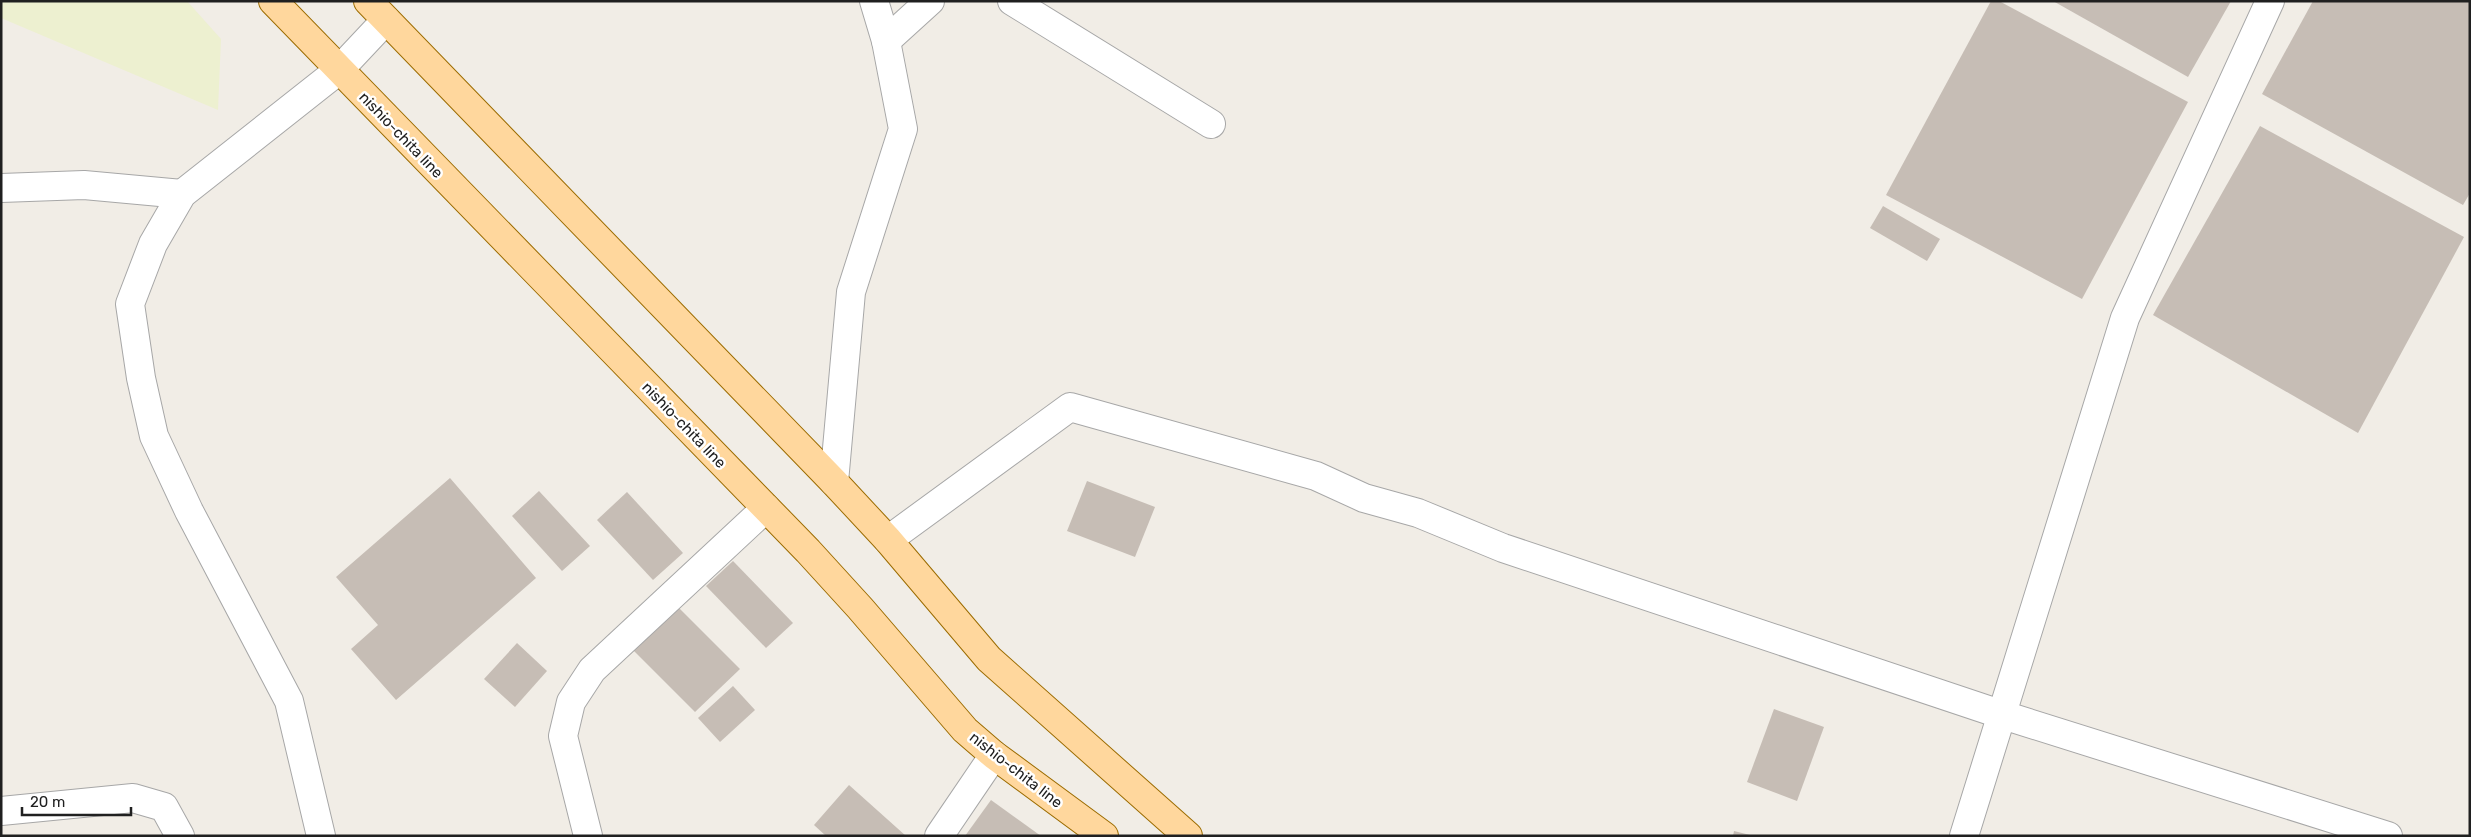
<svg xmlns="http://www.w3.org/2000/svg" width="2471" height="837" viewBox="0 0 2471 837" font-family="Rubik,sans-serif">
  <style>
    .farmland { fill: #edf0d0 }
    .building { fill: #c6bdb5 }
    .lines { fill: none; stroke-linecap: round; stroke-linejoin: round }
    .minor-casing { stroke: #a7a7a7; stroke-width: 30 }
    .major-casing { stroke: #9c6c00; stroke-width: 30 }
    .minor { stroke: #fff; stroke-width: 28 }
    .major { stroke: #ffd79d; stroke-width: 28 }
    .labels { text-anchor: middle; stroke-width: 5; stroke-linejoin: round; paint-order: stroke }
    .street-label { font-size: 15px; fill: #202020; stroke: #fff }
  </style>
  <rect width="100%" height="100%" fill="#f1ede6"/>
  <path class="farmland" d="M1 1H187L221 39 218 110 1 18Z"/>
  <g class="building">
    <path d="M1991 1H1999L2188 102 2082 299 1886 195Z"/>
    <path d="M2053 1H2231L2188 77Z"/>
    <path d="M2313 1H2470V193L2463 205 2262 94Z"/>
    <path d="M2260 126 2464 237 2358 433 2153 315Z"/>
    <path d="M1883 206 1940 239 1927 261 1870 228Z"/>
    <path d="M450 478 536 578 396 700 351 649 378 625 336 577Z"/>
    <path d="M1087 481 1155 507 1135 557 1067 531Z"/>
    <path d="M539 491 590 546 562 571 512 516Z"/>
    <path d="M627 492 683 553 653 580 597 520Z"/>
    <path d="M733 561 793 623 766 648 706 586Z"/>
    <path d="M676 605 740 669 695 712 631 648Z"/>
    <path d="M517 643 547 671 515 707 484 679Z"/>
    <path d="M733 686 755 710 720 742 698 718Z"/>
    <path d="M1774 709 1824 727 1797 801 1747 782Z"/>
    <path d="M849 785 906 836H826L814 825Z"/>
    <path d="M991 800 1041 836H965Z"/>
    <path d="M1734 831 1750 835V836H1733Z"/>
  </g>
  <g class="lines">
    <g class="minor-casing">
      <g id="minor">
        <path d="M1012 1 1211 124"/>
        <path d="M886 41 930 1"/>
        <path d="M1 188 84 185 182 194"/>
        <path d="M834 482 851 292 903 129 886 41 874 1"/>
        <path d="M888 540 1070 407 1316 476 1364 498 1418 513 1503 548 2003 715 2388 836"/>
        <path d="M1 811 133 798 164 807 180 836"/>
        <path d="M321 836 289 701 189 511 154 436 141 378 130 304 153 244 182 194 339 70 386 20"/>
        <path d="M588 836 563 736 571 702 592 670 766 508"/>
        <path d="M939 836 994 755"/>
        <path d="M1964 836 2125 318 2270 1"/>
      </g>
    </g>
    <g class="major-casing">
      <g id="major">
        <path d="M273 1 808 551 860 608 965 730 994 755 1104 836"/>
        <path d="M368 1 834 482 888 540 989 659 1188 836"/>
      </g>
    </g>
    <use href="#minor" class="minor"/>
    <use href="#major" class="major"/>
  </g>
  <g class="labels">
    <g class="street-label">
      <text transform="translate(401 135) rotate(46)" y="5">nishio-chita line</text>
      <text transform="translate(684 425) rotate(46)" y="5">nishio-chita line</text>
      <text transform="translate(1016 770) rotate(38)" y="5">nishio-chita line</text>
    </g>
  </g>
  <rect width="2471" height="837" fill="none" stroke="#202020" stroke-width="5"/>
  <path d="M22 807v8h109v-8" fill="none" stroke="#202020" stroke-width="2.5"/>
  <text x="30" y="807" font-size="15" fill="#202020" stroke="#ffffff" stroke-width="4" paint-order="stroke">20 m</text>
</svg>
